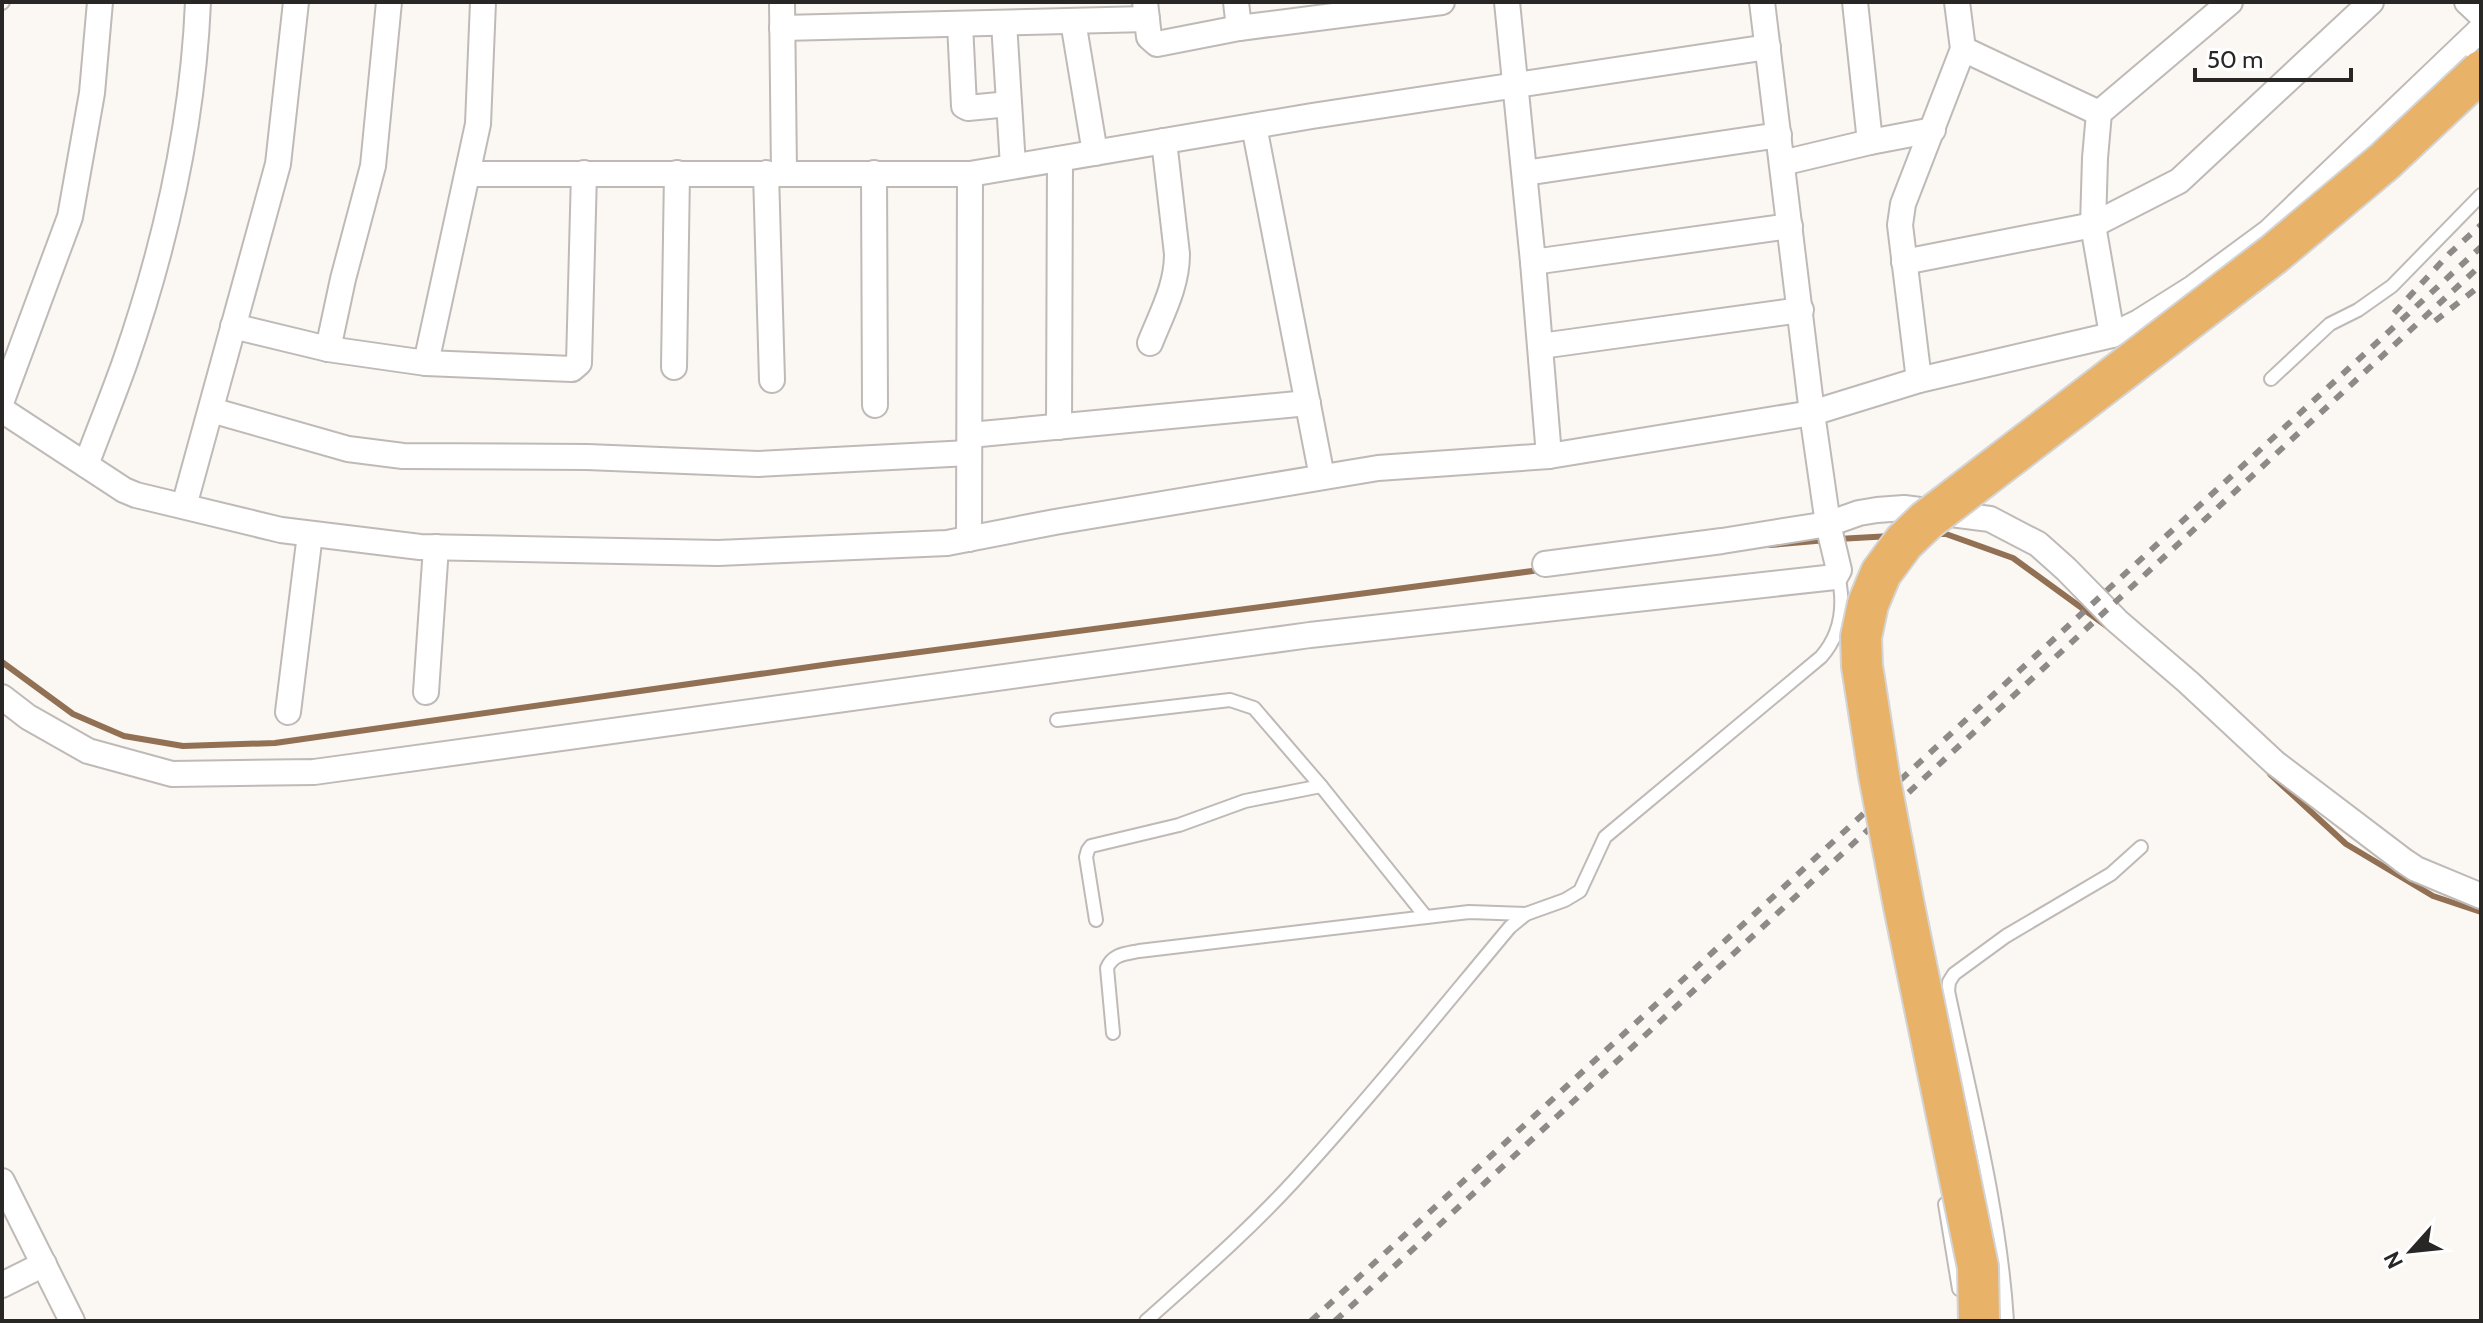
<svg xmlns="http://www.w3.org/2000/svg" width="2483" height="1323" viewBox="0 0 2483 1323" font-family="Cabin,sans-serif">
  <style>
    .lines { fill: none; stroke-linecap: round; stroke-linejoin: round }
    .stream { stroke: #917054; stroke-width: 6 }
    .service-casing { stroke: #bfbab7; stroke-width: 16 }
    .minor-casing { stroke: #bfbab7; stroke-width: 28 }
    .service { stroke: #fff; stroke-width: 12 }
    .minor { stroke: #fff; stroke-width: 24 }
    .rail { stroke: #8d8a87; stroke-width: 6; stroke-dasharray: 10 10; stroke-linecap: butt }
    .primary-bridge-casing { stroke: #d4d4d4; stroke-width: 44; stroke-linecap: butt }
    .primary-bridge { stroke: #e8b268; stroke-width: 40 }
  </style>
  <rect width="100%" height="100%" fill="#fbf7f3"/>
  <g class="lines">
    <g class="stream">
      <path d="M1934 534H1946L2013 558 2108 627"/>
      <path d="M1838 539 1891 536"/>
      <path d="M1770 545 1827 540"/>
      <path d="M2 662 73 714 124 736 183 746 275 743 837 663 1540 570"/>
      <path d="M2270 774 2346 844 2433 896 2481 912"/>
    </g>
    <g class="service-casing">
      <g id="service">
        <path d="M2 3 3 2"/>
        <path d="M2271 379 2330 324 2358 310 2392 286 2481 195"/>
        <path d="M1057 720 1230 700 1254 708 1321 786 1426 917"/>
        <path d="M1096 920 1086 857 1088 850 1091 846 1179 825 1245 801 1321 786"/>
        <path d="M1113 1033 1107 968C1113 954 1125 954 1139 951L1469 912 1526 914"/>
        <path d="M1945 1204 1959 1289"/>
        <path d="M1146 1321C1196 1276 1247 1232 1293 1182 1368 1100 1439 1012 1510 927L1526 914 1565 900 1580 891 1605 837 1821 657C1842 633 1845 605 1838 575"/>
        <path d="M2007 1321C2000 1210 1971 1100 1948 991L1949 982 1954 974 2006 936 2111 874 2141 847"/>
      </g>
    </g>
    <g class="minor-casing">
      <g id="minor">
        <path d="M782 2 784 173"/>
        <path d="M1145 2 1149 37 1157 44 1239 28 1442 2"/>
        <path d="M1236 2 1239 28"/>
        <path d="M1507 2 1533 262 1549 456"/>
        <path d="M1855 2 1870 142 1933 130"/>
        <path d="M2467 2 2481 15"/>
        <path d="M1073 21 1095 153"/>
        <path d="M1004 23 1013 166"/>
        <path d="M960 24 964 106 968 108 1009 104"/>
        <path d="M782 28 1147 19"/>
        <path d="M1963 49 2099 113"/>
        <path d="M1254 126 1322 477"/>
        <path d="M1782 163 1870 142"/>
        <path d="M766 173 772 380"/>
        <path d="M874 173 875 405"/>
        <path d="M1525 173 1779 135"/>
        <path d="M468 174H970L1312 116 1768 47"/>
        <path d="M1533 262 1790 226"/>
        <path d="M1904 262 2093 225 2179 181 2371 2"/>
        <path d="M233 326 328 349 426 363 572 369 579 363 584 173"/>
        <path d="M2112 335 2093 225 2095 158 2099 113 2230 2"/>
        <path d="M1150 343C1162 313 1177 286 1177 254L1164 141"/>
        <path d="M1541 346 1801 310"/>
        <path d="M328 349 343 279 373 166 389 2"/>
        <path d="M426 363 478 124 483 2"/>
        <path d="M674 367 677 173"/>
        <path d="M1919 380 1900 225 1903 204 1963 49 1957 2"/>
        <path d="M2 400 70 217 92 93 100 2"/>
        <path d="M2 410 124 490 136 495 281 530 420 547 718 553 947 543 1055 522 1378 468 1549 456 1812 413 1919 380 2112 335 2139 322 2193 288 2269 232 2481 29"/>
        <path d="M211 410 348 449 403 456 587 457 758 464 969 453"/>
        <path d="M1059 427 1060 159"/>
        <path d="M970 435 1308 403"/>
        <path d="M86 465C99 430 113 396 125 362 165 247 193 123 198 2"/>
        <path d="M184 506 278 164 296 2"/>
        <path d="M969 539 970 174"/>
        <path d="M1545 564 1722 541 1828 524 1859 513 1877 510 1904 508 1990 519 2038 544 2066 569 2117 621 2188 682 2275 763 2404 861 2416 869 2481 896"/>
        <path d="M426 692 436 547"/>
        <path d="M2 697 28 717 88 751 172 774 314 772 1310 635 1835 577 1839 570 1828 524 1812 413 1762 2"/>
        <path d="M288 712 310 534"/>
        <path d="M2 1181 72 1321"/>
        <path d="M2 1285 44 1264"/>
      </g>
    </g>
    <use href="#service" class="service"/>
    <use href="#minor" class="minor"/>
    <g class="rail">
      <path d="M2394 313 2449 254 2481 225"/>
      <path d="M2435 321 2481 285"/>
      <path d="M1311 1321 2481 247"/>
      <path d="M1335 1321 2481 265"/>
    </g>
    <g class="primary-bridge-casing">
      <path id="primary-bridge" d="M1979 1321 1978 1267 1904 906 1879 775 1862 666 1861 637 1868 604 1881 573 1904 542 1927 520 2274 254 2385 161 2481 71"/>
    </g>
    <use href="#primary-bridge" class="primary-bridge"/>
  </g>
  <rect width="2483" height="1323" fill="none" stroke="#292726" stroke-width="8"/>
  <g transform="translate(2411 1251) rotate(243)" stroke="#ffffff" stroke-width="6" paint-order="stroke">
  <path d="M0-6L14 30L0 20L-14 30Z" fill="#292726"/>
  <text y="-12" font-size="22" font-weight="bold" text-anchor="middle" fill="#292726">N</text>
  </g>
  <path d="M2195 68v12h156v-12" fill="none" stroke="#292726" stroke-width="4"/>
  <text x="2207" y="68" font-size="24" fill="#292726" stroke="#ffffff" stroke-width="6" paint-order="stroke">50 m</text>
</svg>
